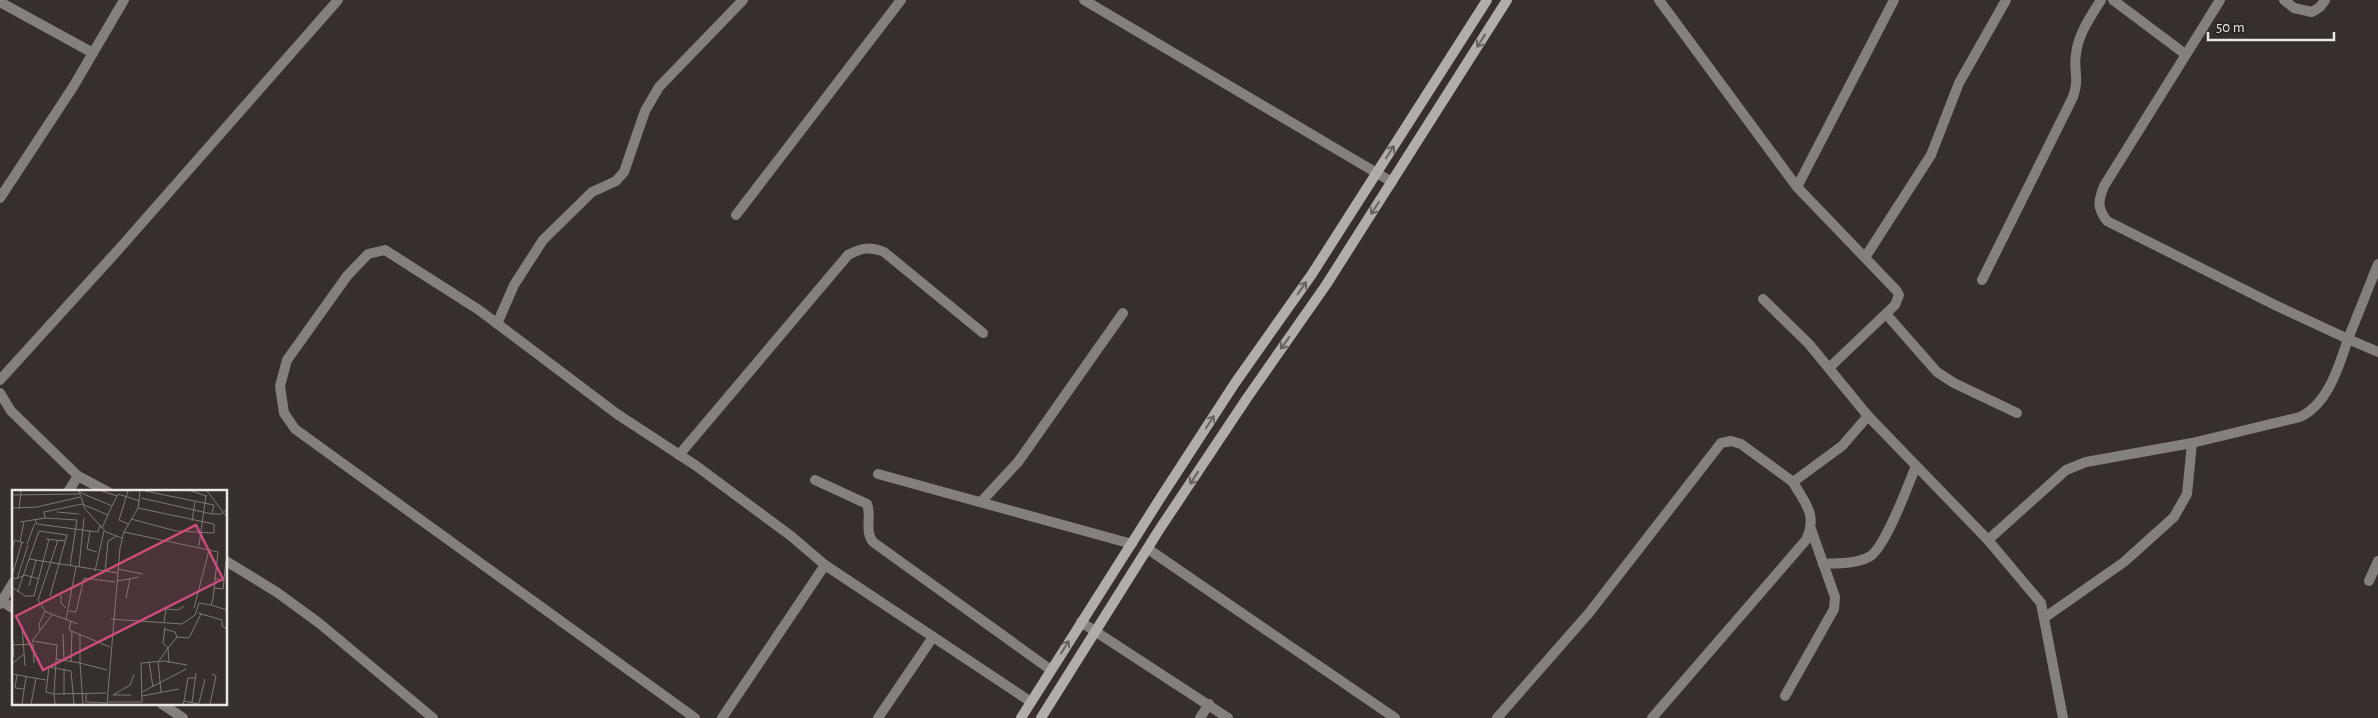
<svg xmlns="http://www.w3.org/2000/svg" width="2378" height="718" viewBox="0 0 2378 718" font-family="'Alegreya Sans',sans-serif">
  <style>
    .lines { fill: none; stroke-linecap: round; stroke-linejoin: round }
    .service { stroke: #83807d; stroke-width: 10 }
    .minor { stroke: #83807d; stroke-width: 10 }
    .secondary { stroke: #b1ada8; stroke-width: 10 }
    .oneway { stroke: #68635e }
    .inset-road { fill: none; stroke: #7f7975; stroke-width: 1 }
    .view { fill: #cc4c7d; fill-opacity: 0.15; stroke: #cc4c7d; stroke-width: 2.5 }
    .inset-edge { fill: none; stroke: #ece7e4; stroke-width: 2.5 }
  </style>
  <rect width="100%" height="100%" fill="#362f2b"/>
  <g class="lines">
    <g class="service">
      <path d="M736 215 901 0"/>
      <path d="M497 324 514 285 543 240 592 192 616 181 624 172 645 111 659 87 743 0"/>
      <path d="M679 455 848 255C861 248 870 246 884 252L983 333"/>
      <path d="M825 565 1031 702"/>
      <path d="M695 718 295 429 284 413 280 386 287 360 347 276 368 254 385 250 479 310 617 414 695 465 791 536 825 565 722 718"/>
      <path d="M878 718 933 637"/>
    </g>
    <g class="minor">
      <path d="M1084 0 1392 182"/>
      <path d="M1659 0 1797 187 1896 290 1899 295 1895 305 1829 368"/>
      <path d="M2113 0 2185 54"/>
      <path d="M2284 0 2294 8 2312 12 2320 7 2325 0"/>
      <path d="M0 2 93 53"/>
      <path d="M1797 187 1894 0"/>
      <path d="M0 198 73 87 124 0"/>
      <path d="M1866 256 1931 155 1959 83 2006 0"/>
      <path d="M2378 264 2348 339 2378 352"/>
      <path d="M1982 280 2073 97C2080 77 2073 71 2076 54 2078 34 2091 16 2101 0"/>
      <path d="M1763 299 1809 344 1868 416 1988 540 2041 603 2063 718"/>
      <path d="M1886 314 1937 372 1954 383 2017 413"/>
      <path d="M0 380 119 249 338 0"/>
      <path d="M0 393 11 411 78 476 108 492"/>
      <path d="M878 474 1132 544"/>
      <path d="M815 480 867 504C872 517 864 530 873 542L1051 670"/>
      <path d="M68 492 78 476"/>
      <path d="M981 502 1018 462 1123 313"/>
      <path d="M1988 540 2066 470 2086 462 2192 443 2300 417C2328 404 2339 366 2348 339L2277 306 2107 221C2097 208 2098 201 2104 186L2220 0"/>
      <path d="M1148 549 1395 718"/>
      <path d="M226 561 278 593 319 623 433 718"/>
      <path d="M1823 564C1838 563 1855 564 1869 557 1885 549 1908 485 1916 466"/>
      <path d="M2369 581 2378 561"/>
      <path d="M0 600 14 609"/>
      <path d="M0 604 14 581"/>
      <path d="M2044 618 2124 562 2174 517 2187 494 2192 443"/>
      <path d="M1081 622 1228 718"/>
      <path d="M1785 696 1834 609 1835 597 1811 529"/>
      <path d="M162 704 183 718"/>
      <path d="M1200 718 1209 704"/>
      <path d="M1497 718 1589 613 1721 443 1731 441 1741 444 1793 482"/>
      <path d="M1652 718 1806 540C1818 514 1805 504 1793 482L1842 446 1868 416"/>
    </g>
    <g class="secondary">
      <path d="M1021 718 1161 497 1235 383 1312 274 1487 0"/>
      <path d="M1041 718 1159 530 1247 398 1326 285 1507 0"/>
    </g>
  </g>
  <defs><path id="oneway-shaft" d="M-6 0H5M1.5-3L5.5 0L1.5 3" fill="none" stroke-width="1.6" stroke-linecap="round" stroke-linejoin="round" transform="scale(1.25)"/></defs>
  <g class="oneway">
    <use href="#oneway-shaft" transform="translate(1481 41) rotate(122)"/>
    <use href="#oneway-shaft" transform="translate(1390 152) rotate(-57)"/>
    <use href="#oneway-shaft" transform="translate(1375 208) rotate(123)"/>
    <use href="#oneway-shaft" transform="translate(1302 288) rotate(-55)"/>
    <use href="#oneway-shaft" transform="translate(1285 343) rotate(125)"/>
    <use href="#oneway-shaft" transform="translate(1210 422) rotate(-57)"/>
    <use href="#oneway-shaft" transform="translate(1194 478) rotate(123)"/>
    <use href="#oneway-shaft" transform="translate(1065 647) rotate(-58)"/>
  </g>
  <g transform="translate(12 490)">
    <rect width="215" height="215" fill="#362f2b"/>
    <path class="inset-road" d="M67 1 73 19 94 42 110 48M90 1 105 6M116 1 107 30 116 34M179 1 195 6M195 1 215 27M67 2 100 16 106 4 128 11M0 5 68 4M129 8 200 24 202 15 133 1M0 18 25 17 68 7M7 19 9 1M45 22 67 24M200 24H210L215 19M23 29 25 34 78 41 75 59 85 62M119 29 164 41 202 43V34L126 18M180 31 183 12M8 32 33 28M90 38 100 16M78 41 86 42 88 35M55 45 27 41 17 69 106 83M34 49 53 51M46 50 26 110 34 122 66 134M8 52 12 31M15 54 23 33M187 56 194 5M0 59 3 50 12 53M58 76 65 30 33 28 32 22 70 14 96 25M67 77 72 28M106 79 131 84M83 81 92 41M93 82 96 51 105 46M0 86 10 52M0 86 3 89 13 85 27 89M5 89 16 55M212 89 214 71M105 91 127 87M17 96 24 70M0 97 13 106H22M202 98 211 99 212 91 202 88M6 101 17 69M49 105V113L54 118M22 106 37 49M38 106 55 45M114 108 118 89M199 115 215 120M182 118 197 60M57 121 64 122 72 88 103 92M186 123 210 130V136L215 139M40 125 20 151 45 155 42 204 94 203M54 129 64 77M99 129 170 134 183 125 187 113 199 115 201 109 206 62 112 42M59 131 57 140 98 157M152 132 154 119 166 120 172 116M10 136 13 176M153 137 151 153 156 158 165 147M152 139 163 142 165 147 177 148 189 124M28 140 27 134 33 121M0 141 2 167M51 144 52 170M0 155 21 154 22 173M156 158 157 173M44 169 68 173V144M146 171 149 202M147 171 156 158M59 172 60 141M137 172 141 197M0 174 12 164M0 184 34 190M5 185 3 198 12 199M130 202 174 179M74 203V212L94 213M52 205V179M101 205 118 195 122 185M101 205H119M130 206 167 199M172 211 176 188H183M96 212H130L129 173 152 171 175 175M180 212 184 183M187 213 193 189M10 214 14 187M19 214 24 188M43 214 42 204 34 202 37 177 59 181 62 214M71 214 68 173 95 180M95 214 108 58 112 42 126 18 128 1M171 214 172 211 187 214M198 214 204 186 200 184"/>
    <path class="view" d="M184 35 211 89 31 180 4 126Z"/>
    <rect width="215" height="215" class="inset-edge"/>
  </g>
  <path d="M2208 32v8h126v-8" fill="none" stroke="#ece7e4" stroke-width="2.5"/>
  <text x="2216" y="32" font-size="15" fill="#ece7e4" stroke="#2c2621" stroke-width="4" paint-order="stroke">50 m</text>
</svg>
